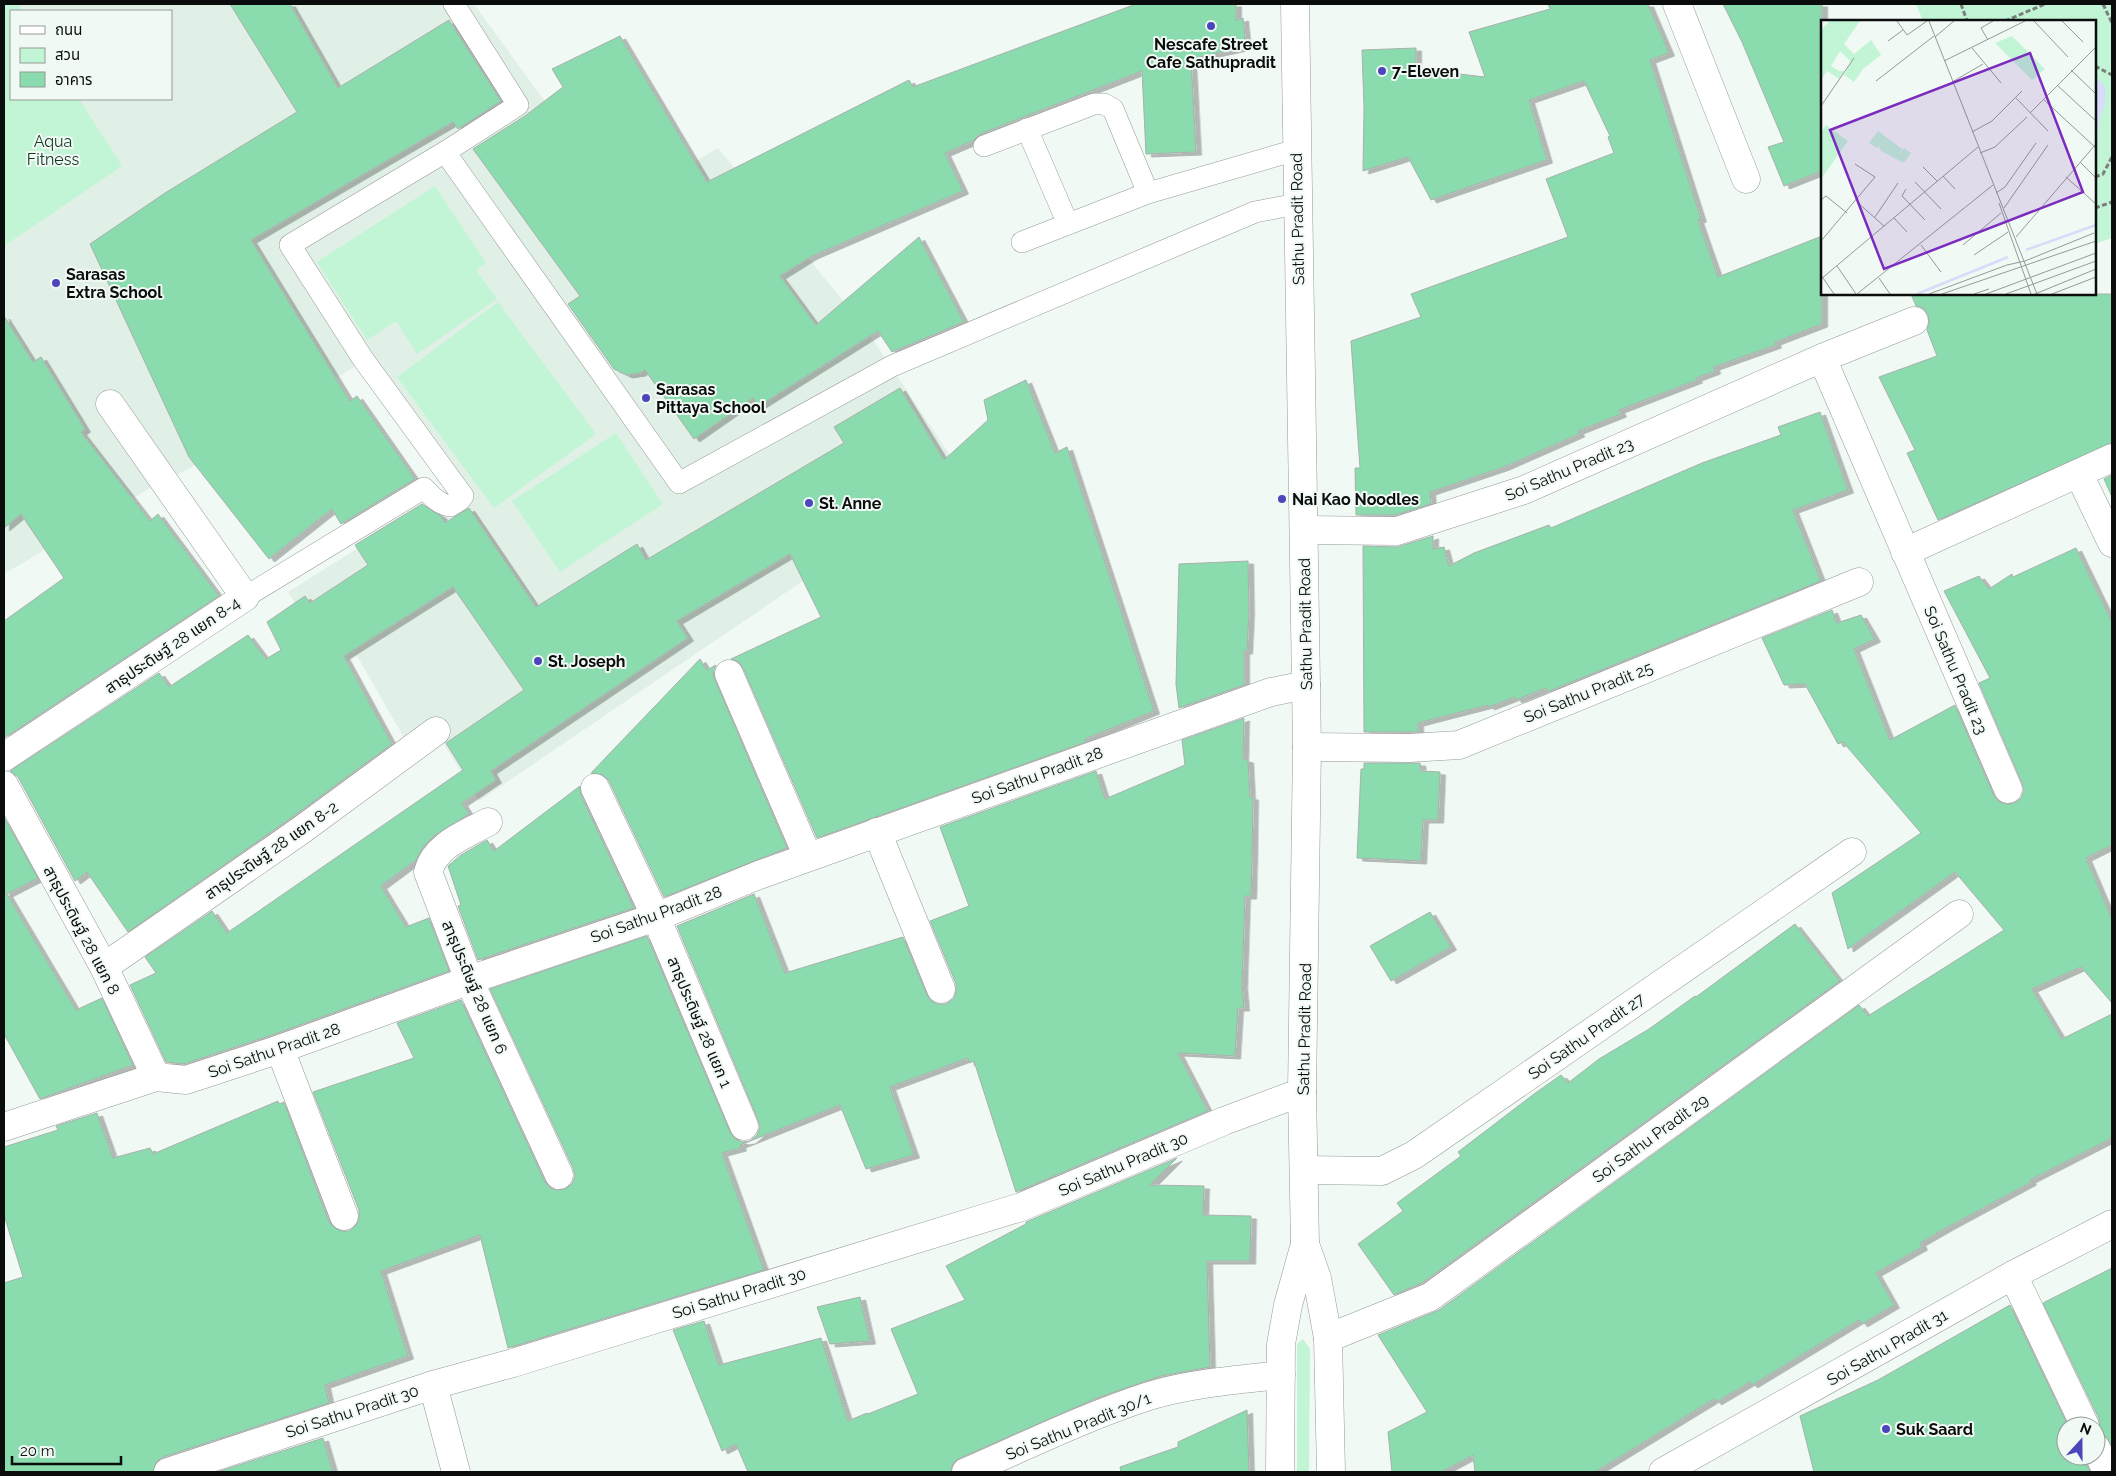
<svg xmlns="http://www.w3.org/2000/svg" width="2116" height="1476" viewBox="0 0 2116 1476" font-family="Raleway,'Noto Sans Thai',sans-serif">
  <style>
    .built { fill: #e1f0e6; fill-rule: evenodd }
    .green { fill: #c1f5d6 }
    .water { fill: #d8dcfa }
    .building { fill: #8adbad; stroke: #a9b0ac; filter: url(#shadow) }
    .lines { fill: none; stroke-linecap: round; stroke-linejoin: round }
    .service-casing { stroke: #949b97; stroke-width: 22 }
    .minor-casing { stroke: #949b97; stroke-width: 29 }
    .secondary-casing { stroke: #949b97; stroke-width: 29 }
    .path { stroke: #7b807d; stroke-width: 3; stroke-dasharray: 5 2.5; stroke-linecap: butt }
    .service { stroke: #fff; stroke-width: 21 }
    .minor { stroke: #fff; stroke-width: 28 }
    .secondary { stroke: #fff; stroke-width: 28 }
    .poi-dot { fill: #4c46bc; stroke: #f1f9f4; stroke-width: 2 }
    .labels { text-anchor: middle; stroke-width: 4; stroke-linejoin: round; paint-order: stroke }
    .poi-label { font-size: 16px; font-weight: bold; fill: #0b0d0c; stroke: #f1f9f4; text-anchor: start }
    .park-label { font-size: 16px; fill: #133725; stroke: #f1f9f4 }
    .street-label { font-size: 16px; fill: #0b0d0c; stroke: #f1f9f4 }
    .inset-river { fill: none; stroke: #d8dcfa; stroke-width: 2.5 }
    .inset-road { fill: none; stroke: #959b97; stroke-width: 1 }
    .view { fill: #7b2cbf; fill-opacity: 0.15; stroke: #7b2cbf; stroke-width: 2.5 }
    .inset-edge { fill: none; stroke: #0b0d0c; stroke-width: 2.5 }
  </style>
  <defs>
    <filter id="shadow"><feDropShadow dx="5.5" dy="3" stdDeviation="0" flood-color="#0004"/></filter>
  </defs>
  <rect width="100%" height="100%" fill="#f1f9f4"/>
  <path class="built" d="M4 4H474L621 206 718 148 863 325 962 473 479 801 432 725 406 741 357 656 335 669 288 592 447 492 356 366 194 466 152 487 4 574ZM11 11H171V99H11Z"/>
  <g class="green">
    <path d="M4 4H18L23 11H11V99H79L122 166 4 246Z"/>
    <path d="M1916 4H2112V238L2095 244V21H1923Z"/>
    <path d="M435 186 486 263 476 270 497 299 417 354 396 321 367 340 317 262Z"/>
    <path d="M498 302 596 434 494 508 397 377Z"/>
    <path d="M616 433 663 504 560 572 512 501Z"/>
    <path d="M1303 1339 1310 1349 1309 1472H1297V1344Z"/>
  </g>
  <path class="water" d="M2095 79C2116 87 2100 112 2098 127 2096 139 2100 141 2095 154Z"/>
  <g class="building">
    <path d="M230 4H290L338 88 449 20 501 101 458 129 453 122 251 240 350 401 357 396 415 479 341 524 332 509 269 559 189 457 90 244 165 193 297 112Z"/>
    <path d="M1136 4H1236V20L1243 18 1246 47 1191 59 1196 152 1146 154 1142 71 980 134 973 141 945 153 963 191 812 256 780 276 816 325 919 237 964 322 892 352 878 331 759 406 753 398 694 439 645 370 640 373 627 375 614 369 568 304 580 296 473 149 525 116 563 87 552 69 620 36 707 182 909 80 913 87Z"/>
    <path d="M1548 4H1648L1669 53 1650 60 1701 219 1698 220 1718 277 1822 236V324L1775 342 1776 345 1714 367 1715 371 1696 378 1697 380 1619 410 1621 414 1578 431 1579 434 1504 467 1430 492 1431 504 1395 515H1356L1355 468H1360L1351 341 1421 317 1411 294 1568 237 1546 179 1614 153 1608 137 1610 136 1584 81 1529 100 1547 160 1431 200 1408 157 1363 171 1364 108 1362 50 1416 48V69L1485 77 1469 32 1550 9Z"/>
    <path d="M1723 4H1822V171L1784 186 1768 147 1784 142 1742 42Z"/>
    <path d="M1911 294H2112V443L1938 520 1907 453 1915 450 1879 377 1937 356 1927 330 1929 323 1928 315 1923 308 1916 306Z"/>
    <path d="M4 316 33 362 41 357 85 429 81 432 150 521 158 514 219 596 4 738V621L64 578 21 514 4 528Z"/>
    <path d="M1026 380 1055 453 1067 447 1154 711 1085 739 1086 742 817 838 743 668 739 662 731 659 821 617 790 554 677 621 688 638 491 771 496 780 462 803 469 814 435 835 424 846 416 860 381 886 406 927 429 918 449 971 275 1034 184 1064 166 1062 130 985 156 973 145 957 212 911 227 933 463 770 446 743 524 690 453 587 344 656 392 744 291 818 128 932 87 872 75 881 18 777 10 771 159 673 169 687 248 635 266 659 281 650 267 622 305 596 310 603 368 565 355 545 422 504 441 516 445 523 469 508 536 607 637 544 646 560 844 443 834 427 900 388 944 460 988 420 984 400Z"/>
    <path d="M1820 412 1848 490 1793 510 1821 581 1547 692 1546 688 1516 700 1515 697 1489 707 1488 705 1418 723V732H1364L1363 546 1397 547 1433 536V549L1444 547 1449 566 1474 553 1549 525 1551 528 1702 463 1781 435 1778 427Z"/>
    <path d="M2112 475V497L2104 479Z"/>
    <path d="M2076 548 2112 622V845L2086 858 2112 919V1003L2081 967 2032 989 2062 1039 2112 1014V1138L2030 1180 2031 1182 1946 1228 1920 1243 1922 1247 1876 1273 1894 1305 1862 1324 1859 1320 1752 1385 1750 1382 1716 1402 1714 1399 1595 1472H1475L1473 1455 1441 1472H1392L1388 1432 1427 1412 1378 1335 1439 1310 1859 1005 1868 1016 2004 930 1955 872 1848 949 1832 893 1921 833 1843 742 1838 744 1805 684 1784 685 1762 638 1832 610 1837 623 1861 615 1875 639 1854 649 1890 740 1955 705 1994 796 1999 802 2006 804 2014 803 2021 798 2024 790 2022 783 1979 683 1990 678 1944 591 1979 576 1989 589 2012 574 2013 577Z"/>
    <path d="M1248 561 1249 611 1247 651H1244V685L1179 708 1176 684 1179 564Z"/>
    <path d="M700 659 707 670 716 665 713 673 715 680 787 848 664 897 609 781 603 775 591 773Z"/>
    <path d="M1244 718 1243 759 1248 760 1250 797H1253L1252 861 1251 896H1245L1242 985 1244 1008H1238L1235 1056 1178 1053 1208 1111 1016 1192 974 1061 969 1063 968 1058 890 1087 914 1155 866 1169 840 1105 740 1145 741 1148 722 1153 764 1270 508 1348 480 1235 381 1271 408 1356 325 1385 329 1403 163 1457 156 1462 153 1472H4V1283L23 1277 4 1215V1147L58 1130 56 1126 97 1113 113 1158 150 1148 153 1154 278 1101 279 1104 284 1102 329 1222 335 1228 342 1231H349L356 1225 359 1218V1210L313 1092 414 1058 397 1023 461 1000 545 1182 550 1188 557 1190 565 1189 572 1184 575 1176 573 1168 490 989 647 936 730 1132 735 1139 743 1142 750 1141 757 1135 760 1127 758 1120 677 926 754 894 785 973 903 937 927 995 931 1001 938 1004H946L954 998 956 991V984L930 921 969 906 940 827 1096 771 1105 799 1185 765 1182 740Z"/>
    <path d="M1364 763H1420L1421 771 1440 772 1438 820H1423L1421 861 1357 858 1361 769H1364Z"/>
    <path d="M580 786 581 795 634 908 478 960 458 906 461 905 448 866 461 855 487 840 494 851Z"/>
    <path d="M4 817 38 878 7 894 76 1010 102 998 133 1065 40 1099 4 1034Z"/>
    <path d="M1430 912 1451 947 1391 981 1370 946Z"/>
    <path d="M1795 924 1840 981 1422 1283 1394 1295 1358 1244 1403 1211 1397 1203 1461 1156 1458 1152 1534 1094 1561 1075 1568 1083 1599 1059 1649 1029 1695 996 1696 997Z"/>
    <path d="M1177 1158 1150 1185 1204 1186 1203 1215 1251 1216 1250 1261H1207L1210 1367 1161 1376 1097 1398 960 1458 953 1463 951 1472H748L736 1444 722 1451 673 1330 704 1321 719 1365 821 1338 848 1421 867 1413 868 1414 918 1394 891 1329 965 1300 946 1266 1026 1224V1222Z"/>
    <path d="M2112 1268V1446L2105 1436 2099 1433V1419L2043 1303Z"/>
    <path d="M860 1297 870 1341 830 1344 817 1307Z"/>
    <path d="M2010 1305 2068 1426 2066 1456H2082L2090 1472H1814L1800 1416 1878 1380Z"/>
    <path d="M1247 1410 1249 1472H1121L1120 1467 1178 1447V1442Z"/>
    <path d="M323 1438 333 1472H217Z"/>
  </g>
  <g class="lines">
    <g class="service-casing">
      <g id="service">
        <path d="M454 4 518 105 445 152 679 483 892 366 1255 212 1297 204"/>
        <path d="M1027 129 1068 224"/>
        <path d="M984 146 1094 104H1104L1113 109 1148 193 1296 150"/>
        <path d="M1022 242 1148 193"/>
        <path d="M245 597 424 488C432 497 439 504 450 506L460 500 463 496 363 359 290 245 445 152"/>
      </g>
    </g>
    <g class="minor-casing">
      <g id="minor">
        <path d="M1677 4 1746 179"/>
        <path d="M1822 358 2008 789"/>
        <path d="M2079 474 2112 543"/>
        <path d="M1304 530 1397 531 1524 490 1822 358 1914 321"/>
        <path d="M1905 552 2112 458"/>
        <path d="M729 674 808 857"/>
        <path d="M1307 747 1409 748 1459 745 1859 582"/>
        <path d="M4 757 245 597 110 404"/>
        <path d="M4 785 104 967 156 1077"/>
        <path d="M595 788 656 917 744 1126"/>
        <path d="M488 822C465 835 435 845 428 872L469 980 559 1175"/>
        <path d="M877 832 941 989"/>
        <path d="M104 967 300 831 436 731"/>
        <path d="M280 1049 344 1216"/>
        <path d="M4 1127 156 1077 186 1080 280 1049 481 976 656 917 759 875 1271 692 1306 685"/>
        <path d="M1304 1170 1382 1171 1414 1155 1852 852"/>
        <path d="M2013 1275 2085 1426"/>
        <path d="M1328 1338 1430 1297 1959 914"/>
        <path d="M433 1385 456 1472"/>
        <path d="M2096 1448 2107 1472"/>
        <path d="M168 1472 433 1385 513 1363 1021 1207 1224 1121 1302 1092"/>
        <path d="M966 1472C1026 1446 1087 1416 1149 1396 1192 1383 1237 1380 1281 1375"/>
        <path d="M1663 1472 2013 1275 2112 1224"/>
      </g>
    </g>
    <g class="secondary-casing">
      <g id="secondary">
        <path d="M1305 1244 1317 1278 1328 1338 1331 1472"/>
        <path d="M1280 1472 1281 1344 1288 1305 1305 1244 1302 1092 1307 747 1295 4"/>
      </g>
    </g>
    <g class="path">
      <path d="M1961 4 1967 21"/>
      <path d="M2103 4 2112 23"/>
      <path d="M2005 21 2045 4"/>
      <path d="M2095 66 2112 75"/>
      <path d="M2095 177 2103 174 2112 157"/>
      <path d="M2095 208 2112 202"/>
    </g>
    <use href="#service" class="service"/>
    <use href="#minor" class="minor"/>
    <use href="#secondary" class="secondary"/>
  </g>
  <g class="poi-dot">
    <circle cx="1211" cy="26" r="5"/>
    <circle cx="1382" cy="71" r="5"/>
    <circle cx="56" cy="283" r="5"/>
    <circle cx="646" cy="398" r="5"/>
    <circle cx="1282" cy="499" r="5"/>
    <circle cx="809" cy="503" r="5"/>
    <circle cx="538" cy="661" r="5"/>
    <circle cx="1886" cy="1429" r="5"/>
  </g>
  <g class="labels">
    <g class="poi-label">
      <text x="1211" y="50" text-anchor="middle">Nescafe Street<tspan x="1211" dy="18">Cafe Sathupradit</tspan></text>
      <text x="1392" y="77">7-Eleven</text>
      <text x="66" y="280">Sarasas<tspan x="66" dy="18">Extra School</tspan></text>
      <text x="656" y="395">Sarasas<tspan x="656" dy="18">Pittaya School</tspan></text>
      <text x="1292" y="505">Nai Kao Noodles</text>
      <text x="819" y="509">St. Anne</text>
      <text x="548" y="667">St. Joseph</text>
      <text x="1896" y="1435">Suk Saard</text>
    </g>
    <g class="park-label">
      <text x="53" y="147">Aqua<tspan x="53" dy="18">Fitness</tspan></text>
    </g>
    <g class="street-label">
      <text transform="translate(1297 219) rotate(-91)" y="6">Sathu Pradit Road</text>
      <text transform="translate(1569 469) rotate(-23)" y="6">Soi Sathu Pradit 23</text>
      <text transform="translate(1305 624) rotate(-91)" y="6">Sathu Pradit Road</text>
      <text transform="translate(172 645) rotate(-34)" y="6">สาธุประดิษฐ์ 28 แยก 8-4</text>
      <text transform="translate(1956 670) rotate(67)" y="6">Soi Sathu Pradit 23</text>
      <text transform="translate(1588 692) rotate(-22)" y="6">Soi Sathu Pradit 25</text>
      <text transform="translate(1037 775) rotate(-20)" y="6">Soi Sathu Pradit 28</text>
      <text transform="translate(271 850) rotate(-35)" y="6">สาธุประดิษฐ์ 28 แยก 8-2</text>
      <text transform="translate(656 914) rotate(-20)" y="6">Soi Sathu Pradit 28</text>
      <text transform="translate(82 930) rotate(62)" y="6">สาธุประดิษฐ์ 28 แยก 8</text>
      <text transform="translate(475 987) rotate(67)" y="6">สาธุประดิษฐ์ 28 แยก 6</text>
      <text transform="translate(700 1022) rotate(67)" y="6">สาธุประดิษฐ์ 28 แยก 1</text>
      <text transform="translate(1304 1029) rotate(-89)" y="6">Sathu Pradit Road</text>
      <text transform="translate(1586 1036) rotate(-35)" y="6">Soi Sathu Pradit 27</text>
      <text transform="translate(274 1050) rotate(-19)" y="6">Soi Sathu Pradit 28</text>
      <text transform="translate(1650 1138) rotate(-36)" y="6">Soi Sathu Pradit 29</text>
      <text transform="translate(1123 1164) rotate(-23)" y="6">Soi Sathu Pradit 30</text>
      <text transform="translate(739 1293) rotate(-17)" y="6">Soi Sathu Pradit 30</text>
      <text transform="translate(1887 1347) rotate(-30)" y="6">Soi Sathu Pradit 31</text>
      <text transform="translate(352 1411) rotate(-18)" y="6">Soi Sathu Pradit 30</text>
      <text transform="translate(1078 1426) rotate(-22)" y="6">Soi Sathu Pradit 30/1</text>
    </g>
  </g>
  <g transform="translate(1821 20)">
    <rect width="275" height="275" fill="#f1f9f4"/>
    <path d="M9 1H39L23 24 33 34 50 20 60 35 43 48 33 62 23 55 30 42 19 31 10 46 18 51H24L18 59 6 51 0 60V10ZM191 16 224 49 211 60 174 23ZM5 105 27 121 0 159V113ZM57 111 81 129 78 134 83 128 90 133 83 143 60 131 58 126 56 128 48 123Z" fill="#c1f5d6"/>
    <path class="inset-river" d="M205 230 275 205M96 274 187 237"/>
    <path class="inset-road" d="M76 1 86 15 106 1M108 1 216 274M213 1 247 37M241 1 262 22M114 17 133 1M167 20 160 8 172 1M67 21 82 10M151 28 180 63M123 41 204 1M250 50 275 74M55 61 113 16M131 62 162 44M236 65 275 101M194 77 227 111M222 79 275 128M0 86 33 38M209 93 275 27M151 112 171 101 201 71M159 133 174 127 206 97M259 142 275 158M102 147 116 161M122 156 134 169M245 157 275 184M94 162 120 189M85 169 81 176 104 200M175 173 184 167 215 123M0 180 5 176 26 193M36 182 63 206M178 183 210 274M183 188 227 125M54 197 77 163M73 198 86 212M195 217 275 124M0 221 54 157 34 144M100 225 120 252M142 225 180 193M153 235 187 212M16 246 35 274M0 255 13 274M58 258 69 274M0 259 157 127M36 274 172 165M108 274 186 245 204 241 273 213M121 274 275 221M153 274 168 269M165 274 275 233M185 274 275 241M214 274 275 249M231 274 275 257"/>
    <path class="view" d="M209 33 262 172 63 249 9 110Z"/>
    <rect width="275" height="275" class="inset-edge"/>
  </g>
  <rect width="2116" height="1476" fill="none" stroke="#0b0d0c" stroke-width="10"/>
  <rect x="10" y="10" width="162" height="90" fill="#f1f9f4" stroke="#959b97"/>
  <rect x="20" y="26" width="25" height="8" fill="#ffffff" stroke="#959b97"/>
  <text x="55" y="35" font-size="15" fill="#0b0d0c">ถนน</text>
  <rect x="20" y="48" width="25" height="15" fill="#c1f5d6" stroke="#959b97"/>
  <text x="55" y="60" font-size="15" fill="#0b0d0c">สวน</text>
  <rect x="20" y="72" width="25" height="15" fill="#8adbad" stroke="#959b97"/>
  <text x="55" y="85" font-size="15" fill="#0b0d0c">อาคาร</text>
  <g transform="translate(2081 1441) rotate(21)"><circle r="24" fill="#f1f9f4" stroke="#959b97"/>
  <path d="M0-4L9 19L0 12L-9 19Z" fill="#4c46bc"/>
  <text y="-8" font-size="14" font-weight="bold" text-anchor="middle" fill="#0b0d0c">N</text>
  </g>
  <path d="M12 1456v8h109v-8" fill="none" stroke="#0b0d0c" stroke-width="2.5"/>
  <text x="20" y="1456" font-size="15" fill="#0b0d0c" stroke="#f1f9f4" stroke-width="4" paint-order="stroke">20 m</text>
</svg>
